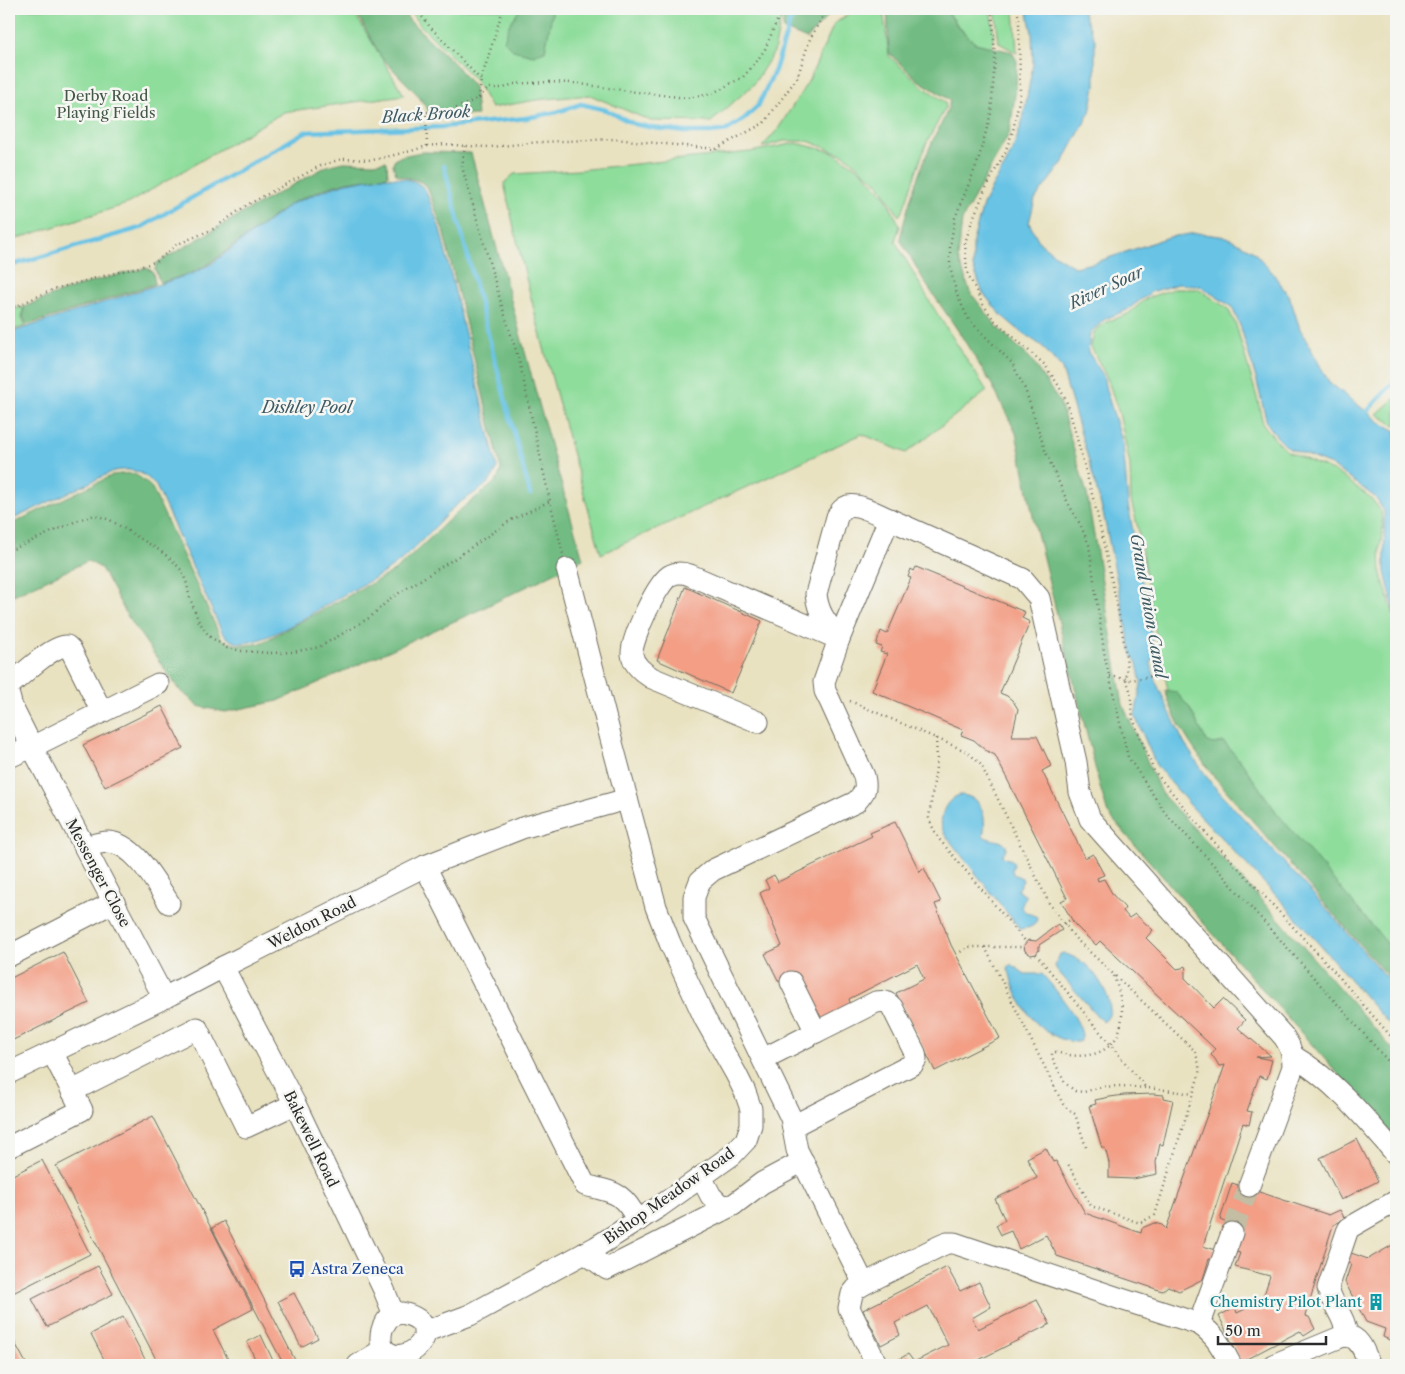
<svg xmlns="http://www.w3.org/2000/svg" width="1405" height="1374" viewBox="0 0 1405 1374" font-family="'Libre Caslon Text',serif">
  <style>
    .green { fill: #8edd9b; stroke: #5c8463 }
    .forest { fill: #72bc83; stroke: #4e7457 }
    .water { fill: #67c3e5; stroke: #497788 }
    .lines { fill: none; stroke-linecap: round; stroke-linejoin: round }
    .stream { stroke: #67c3e5; stroke-width: 4.5 }
    .building { fill: #f39e85 }
    .minor-tunnel { stroke: #c3bda3; stroke-width: 21; stroke-dasharray: 21 11; stroke-linecap: butt }
    .minor-casing { stroke: #6e6b60; stroke-width: 23 }
    .path { stroke: #6e6b60; stroke-width: 2.5; stroke-dasharray: 1 4; stroke-linecap: butt }
    .minor { stroke: #fff; stroke-width: 21 }
    .labels { text-anchor: middle; stroke-width: 5; stroke-linejoin: round; paint-order: stroke }
    .park-label { font-size: 15px; fill: #445847; stroke: #f6f6f2 }
    .street-label { font-size: 15px; fill: #2b2b2b; stroke: #f6f6f2 }
    .transit-label { font-size: 15px; fill: #164399; stroke: #f6f6f2; text-anchor: start }
    .culture-label { font-size: 15px; fill: #0d838f; stroke: #f6f6f2; text-anchor: end }
    .water-label { font-size: 16px; font-style: italic; fill: #3d5963; stroke: #f6f6f2 }
  </style>
  <rect width="100%" height="100%" fill="#f6f6f2"/>
  <filter id="ink" filterUnits="userSpaceOnUse"><feTurbulence type="fractalNoise" baseFrequency=".02" numOctaves="2"/><feDisplacementMap in="SourceGraphic" scale="10" xChannelSelector="R" yChannelSelector="G"/><feConvolveMatrix kernelMatrix="1 2 1 2 8 2 1 2 1" color-interpolation-filters="sRGB"/></filter>
  <filter id="wash" filterUnits="userSpaceOnUse"><feTurbulence type="fractalNoise" baseFrequency=".0096" numOctaves="4" result="noise"/><feDisplacementMap in="SourceGraphic" scale="20" xChannelSelector="R" yChannelSelector="G"/><feGaussianBlur stdDeviation="1.12" result="paint"/><feColorMatrix in="noise" values="0 0 0 0 0 0 0 0 0 0 0 0 0 0 0 0 0 1.4 0 .05"/><feComposite in="paint" operator="in"/></filter>
  <g filter="url(#wash)">
    <rect width="100%" height="100%" fill="#e9e2c1"/>
    <g class="green">
      <path d="M9 9H352L404 95 284 112 127 204 9 241Z"/>
      <path d="M408 9H784L782 14 774 52 753 85 711 122 651 121 590 95 536 100 491 108 475 80 419 24Z"/>
      <path d="M856 9H883L889 56 922 86 945 102 946 107 926 144 903 210 899 216 879 184 844 155 808 141H784L762 147 778 129 809 80 834 24Z"/>
      <path d="M946 9H990C992 20 996 36 991 47L975 43 959 27Z"/>
      <path d="M995 9H1014L1017 53 999 43Z"/>
      <path d="M796 143 833 152 863 172 885 196 900 226 895 241 933 307 987 391 906 453 862 434 601 554C566 431 531 308 504 183L514 174 578 170 750 152Z"/>
      <path d="M1173 289H1199L1228 309 1236 325 1258 401 1263 424 1274 438 1287 451 1337 473 1371 498 1381 511 1383 527 1380 549 1381 574 1396 622V981L1171 703 1157 641 1138 528 1131 501 1130 465 1119 413 1107 378 1091 347 1094 332 1106 322 1128 314 1147 298Z"/>
      <path d="M23 307 22 318 26 326 9 331V310Z"/>
      <path d="M1396 397V426L1377 414Z"/>
    </g>
    <g class="forest">
      <path d="M353 9H401L410 21 454 63 474 87 477 115 432 116 417 94 381 57 359 17Z"/>
      <path d="M520 9H553L545 51 533 55 513 50 504 41 509 25Z"/>
      <path d="M787 9H834L807 39 783 29V16Z"/>
      <path d="M887 9H946L958 27 975 43 1012 52 1017 61 1016 87 1010 132 962 220 958 258 970 292 998 328 1030 358 1060 403 1087 494 1123 705 1161 793 1278 918 1396 1053V1139L1190 908 1108 814 1100 787 1063 639 1034 521 1016 433 992 385 957 329 926 284 900 239C907 208 917 176 930 147 936 131 947 118 950 100L918 80 889 53Z"/>
      <path d="M421 152 471 153 553 455 583 559 479 610 278 701 225 712 198 706 178 688 128 617 101 568 88 561 9 597V525L113 475C135 472 136 473 152 488L221 638C233 647 247 646 261 643L394 571 407 560 455 514 493 484 498 478 501 469 443 230 427 186C418 178 406 179 396 174L393 165 394 160 402 156Z"/>
      <path d="M386 161 387 162 388 176 346 182 324 189 292 203 210 263 194 272 160 283 155 269 157 263 248 210 327 166 344 162 374 163Z"/>
      <path d="M147 268 153 272 155 284 27 325 23 317 24 307C63 290 105 277 147 268Z"/>
      <path d="M1165 690 1176 692 1189 707 1207 742 1213 744 1224 742 1242 763 1277 813 1396 954V986L1211 773C1191 745 1175 724 1165 690Z"/>
    </g>
    <g class="water">
      <path d="M1027 9H1082L1095 40V86L1090 112 1063 162 1035 199 1029 223 1040 243 1055 255 1074 267 1094 263 1169 237 1197 233 1227 237 1252 250 1272 272 1290 298 1300 329 1329 382 1381 423 1396 431V618L1385 572 1384 511 1375 497 1331 465 1288 448 1277 437 1267 423 1257 382 1241 328 1232 307 1200 286 1178 284 1151 292 1127 310 1105 319 1090 333 1088 352 1103 375 1106 390 1123 444 1128 504 1155 655 1151 663 1155 680 1184 743 1211 783 1326 908 1396 989V1032L1284 904 1190 805 1156 765 1135 716 1141 684 1137 663 1132 655 1104 517 1091 468 1062 369 1042 346 1020 331 1001 315 983 293 973 267V241L983 205 993 185 1006 164 1016 141 1023 119 1033 64 1032 33Z"/>
      <path d="M381 177C397 178 417 177 426 191L440 229 497 467C492 488 469 494 454 507 447 513 442 520 436 526 424 538 413 550 400 561 382 576 359 586 338 598 314 612 269 642 242 643 232 643 226 638 221 630L156 486C143 471 133 468 114 471L9 521V333L194 273 211 264 291 204 325 190 346 183Z"/>
      <path d="M960 795C983 796 987 818 983 836 991 841 1000 839 1006 845V850L1002 855 1005 858 1012 860 1014 865 1012 869 1013 874 1022 878 1023 881 1017 890 1026 896 1021 907 1024 911 1037 917C1037 927 1028 928 1020 929L946 836C945 834 943 831 942 828 939 815 947 798 960 795Z"/>
      <path d="M1063 953C1070 955 1078 959 1085 964 1097 973 1122 1011 1103 1022L1100 1019 1057 970 1055 966 1060 954Z"/>
      <path d="M1011 964 1025 974H1042C1053 986 1080 1019 1082 1035 1082 1039 1081 1039 1079 1042 1063 1043 1042 1031 1032 1018 1025 1010 1018 997 1014 987 1011 981 1011 975 1008 969L1009 966Z"/>
    </g>
    <g class="lines">
      <g class="stream">
        <path d="M444 166 530 494"/>
        <path d="M9 266 140 228 305 132 442 127 526 118 557 112 581 104 606 110 634 124 654 128 685 132H711L727 130 744 119 758 106 775 70 794 9"/>
        <path d="M1363 416 1396 380"/>
      </g>
    </g>
    <g id="blocks">
      <g class="building">
        <path d="M916 567 1025 612 1022 618 1030 622 1000 693 1007 696 1013 701 1018 709 1012 736H1037L1051 766 1042 771 1085 858 1093 854 1104 875 1097 878 1098 881 1104 879 1113 895 1125 908 1123 911 1129 918 1135 914 1153 930 1146 938 1177 969 1182 968 1184 966 1187 968 1185 971V978L1214 1008 1223 999 1245 1020 1238 1028 1271 1056 1256 1057 1272 1060 1267 1079 1259 1076 1247 1111 1252 1112 1249 1125 1243 1123 1203 1246 1216 1250 1214 1260 1209 1259 1203 1279 1179 1291 1168 1286 1162 1291 1057 1256 1046 1235 1019 1249 1011 1231 1001 1235 996 1225 1005 1220 995 1199 1037 1178 1027 1158 1046 1148 1053 1162 1056 1161 1085 1213 1141 1233 1142 1228 1154 1223 1162 1225 1166 1229 1225 1065 1219 1066 1215 1059 1211 1055 1215 1049 1100 941 1096 945 1082 932 1075 925 1061 901 1067 898 995 755 985 750 974 740 961 735 963 730 872 691 887 654 880 652 882 647 876 645 881 631 887 634 911 578 908 577 911 569 914 571Z"/>
        <path d="M685 587 762 621 731 693 657 660Z"/>
        <path d="M162 706 183 748 105 787 83 745Z"/>
        <path d="M895 822 920 872 924 868 941 902 935 904 951 945 1000 1038 935 1071 896 993 924 979 917 964 849 999 851 1006 819 1023 796 974 779 982 765 954 782 946 760 893 769 888 765 880 774 875 778 882 872 836 870 833Z"/>
        <path d="M1058 924 1062 930 1039 945V950L1036 954 1031 955 1025 951 1024 945 1028 940 1036 941Z"/>
        <path d="M63 952 89 1003 9 1042V979Z"/>
        <path d="M1153 1094 1164 1095V1098L1173 1100 1163 1145 1160 1144 1156 1162 1157 1174 1133 1179 1109 1178V1163L1105 1148H1102L1089 1106 1096 1104 1095 1100 1110 1097 1124 1095Z"/>
        <path d="M153 1116 253 1309 213 1330 231 1365H159L56 1166Z"/>
        <path d="M1357 1139 1378 1181 1341 1200 1320 1158Z"/>
        <path d="M42 1160 90 1254 9 1295V1177Z"/>
        <path d="M1232 1183 1329 1215 1340 1210 1345 1219 1333 1225 1305 1316 1309 1317 1315 1329 1304 1336 1300 1331 1241 1362 1219 1316 1235 1307 1237 1313 1262 1301 1270 1276 1235 1267 1240 1253 1232 1251 1224 1230 1227 1223 1220 1220Z"/>
        <path d="M224 1221 297 1364 293 1365H284L212 1228Z"/>
        <path d="M1396 1243V1334L1394 1342 1383 1337 1385 1329 1366 1322 1345 1282 1351 1264 1347 1263 1351 1253 1368 1259Z"/>
        <path d="M98 1266 113 1294 47 1327 32 1299Z"/>
        <path d="M947 1267 960 1291 979 1282 991 1307 972 1318 978 1329 1037 1300 1050 1324 969 1365H889L908 1354 914 1362 948 1345 928 1306 895 1323 900 1335 881 1345 863 1310Z"/>
        <path d="M294 1293 318 1338 301 1347 278 1301Z"/>
        <path d="M123 1317 148 1365H107L91 1334Z"/>
        <path d="M9 1332 27 1365H9Z"/>
        <path d="M261 1335 275 1365H258L247 1342Z"/>
      </g>
    </g>
  </g>
  <g filter="url(#ink)">
    <use href="#blocks" fill-opacity="0" stroke="#6e6b60" stroke-width="1"/>
    <g class="lines">
      <path class="minor-tunnel" d="M1232 1233 1249 1186"/>
      <g class="minor-casing">
        <g id="minor">
          <path d="M839 638C827 623 818 614 816 594L837 517C840 512 842 508 848 506 859 503 879 515 889 519"/>
          <path d="M9 686C19 677 54 644 67 646L71 650 102 712"/>
          <path d="M9 696 12 707 32 747 164 998"/>
          <path d="M758 722 652 678C644 673 633 665 632 654 631 640 658 580 671 575 677 572 684 573 690 575L839 639"/>
          <path d="M9 757 32 747 158 684"/>
          <path d="M85 847C93 845 100 842 108 842 135 843 156 883 169 903"/>
          <path d="M425 866 585 1185C615 1193 622 1191 638 1221"/>
          <path d="M9 956 114 902"/>
          <path d="M223 967 295 1104 384 1290 394 1315"/>
          <path d="M1293 1056C1334 1080 1365 1118 1396 1154"/>
          <path d="M763 1059 816 1032 791 982"/>
          <path d="M9 1073 164 998 223 967 425 866 522 828 627 799"/>
          <path d="M72 1091 197 1028 246 1127 295 1104"/>
          <path d="M793 1126 913 1064 916 1059 915 1053 892 1007C887 1001 883 1001 876 1002L816 1032"/>
          <path d="M9 1147 82 1110 52 1052"/>
          <path d="M701 1177 711 1196 721 1206 733 1205 762 1183 803 1161"/>
          <path d="M585 1253 607 1269 733 1205"/>
          <path d="M864 1284 797 1150 791 1118 694 918V897L700 881 713 870 856 802C865 792 867 789 864 776L830 701 825 691 824 682 839 639 889 519 1023 579 1039 598 1076 762 1080 792 1090 819 1284 1037C1291 1047 1293 1055 1293 1067L1249 1186"/>
          <path d="M402 1313C454 1325 403 1374 383 1348 379 1340 381 1328 386 1322 389 1316 396 1314 402 1313Z"/>
          <path d="M1199 1324 1232 1233"/>
          <path d="M424 1332 470 1315 596 1247 659 1207 732 1155 746 1140 751 1125V1109L745 1092 736 1074 705 1019 670 943 656 907 611 739 567 569"/>
          <path d="M1347 1336C1346 1318 1332 1305 1328 1288L1347 1232 1349 1228 1396 1201"/>
          <path d="M358 1365 384 1349"/>
          <path d="M877 1365 849 1308 852 1294 856 1289 864 1284 940 1246 947 1243H954L1121 1299 1199 1324C1216 1335 1222 1348 1231 1365"/>
          <path d="M1273 1365 1338 1338C1341 1337 1344 1336 1347 1336 1361 1337 1365 1355 1370 1365"/>
        </g>
      </g>
      <g class="path">
        <path d="M416 9 431 28 481 80"/>
        <path d="M991 9 993 21 995 59 991 113 978 161 955 218 950 246V267L957 295 969 320 1012 363 1025 389 1046 453 1068 503 1080 524 1089 545 1105 658 1128 757 1166 814 1203 853 1396 1070"/>
        <path d="M1017 9 1019 19 1020 95 1013 131 1005 152 985 190 972 221 965 243 967 272 982 303 994 320 1045 365 1059 386 1068 405 1097 513 1116 600 1124 642 1127 664 1126 679 1130 690 1133 719 1154 771 1205 832 1332 969 1396 1042"/>
        <path d="M479 98 489 88H504L513 84 548 82 573 83 629 91 687 98 711 94 743 77 757 61 765 49 782 9"/>
        <path d="M427 146 426 112H448L479 98 481 80 503 9"/>
        <path d="M465 146 462 167 501 303 519 360 550 501 563 554"/>
        <path d="M9 307 19 305 54 289 146 265 157 261 176 245 213 229 247 205 322 165 342 159 373 160 411 151 427 146 445 144 465 146 491 147 540 142 615 139 716 149 764 123 797 78 810 39 827 9"/>
        <path d="M9 551 81 519 95 515 110 520 159 550 172 560 182 571 187 584 189 595 198 620 209 636 227 648 242 651 271 653 293 652 319 647 342 634 369 618 391 598 454 559 511 520 550 501"/>
        <path d="M1110 676 1131 680 1163 674"/>
        <path d="M850 701 968 752 981 765 1049 903 1076 939 1193 1049C1198 1058 1200 1065 1199 1075L1155 1215 1140 1223 1091 1206 1067 1162"/>
        <path d="M936 738 937 760 929 818 933 828 939 839 1026 942"/>
        <path d="M1060 927 1071 919"/>
        <path d="M985 947 1064 1106 1075 1114 1087 1150"/>
        <path d="M956 954 970 947H1024"/>
        <path d="M1036 954 1146 1088"/>
        <path d="M1114 976C1118 988 1122 1001 1122 1013 1122 1053 1088 1062 1056 1052L1052 1053V1057L1065 1083 1075 1091 1084 1092 1101 1087 1121 1086 1158 1089 1193 1094"/>
      </g>
      <use href="#minor" class="minor"/>
    </g>
  </g>
  <defs>
    <g id="bus-bare" transform="scale(1.35)"><path d="M-5-6H5V4H4V6H2V4H-2V6H-4V4H-5ZM-3.5-4V0h7V-4ZM-3.5 1.2v1.5H-2V1.2ZM2 1.2v1.5H3.5V1.2Z" fill="#1a4fb4" stroke="#f6f6f2" stroke-width="2.5" paint-order="stroke"/></g>
    <g id="building-bare" transform="scale(1.35)"><path d="M-4-6H4V6H1V3H-1V6H-4ZM-2.5-4.3h1.7v1.8h-1.7ZM.8-4.3h1.7v1.8H.8ZM-2.5-1h1.7V.8h-1.7ZM.8-1h1.7V.8H.8Z" fill="#0f9aa8" stroke="#f6f6f2" stroke-width="2.5" paint-order="stroke"/></g>
  </defs>
  <g fill-rule="evenodd">
    <use href="#bus-bare" x="297" y="1269"/>
    <use href="#building-bare" x="1376" y="1302"/>
  </g>
  <g class="labels">
    <g class="park-label">
      <text x="106" y="101">Derby Road<tspan x="106" dy="17">Playing Fields</tspan></text>
    </g>
    <g class="street-label">
      <text transform="translate(98 873) rotate(62)" y="5">Messenger Close</text>
      <text transform="translate(312 923) rotate(-27)" y="5">Weldon Road</text>
      <text transform="translate(311 1139) rotate(64)" y="5">Bakewell Road</text>
      <text transform="translate(669 1196) rotate(-35)" y="5">Bishop Meadow Road</text>
    </g>
    <g class="transit-label">
      <text x="311" y="1274">Astra Zeneca</text>
    </g>
    <g class="culture-label">
      <text x="1362" y="1307">Chemistry Pilot Plant</text>
    </g>
    <g class="water-label">
      <text transform="translate(426 114) rotate(-4)" y="6">Black Brook</text>
      <text transform="translate(1106 287) rotate(-25)" y="6">River Soar</text>
      <text x="307" y="413">Dishley Pool</text>
      <text transform="translate(1149 606) rotate(80)" y="6">Grand Union Canal</text>
    </g>
  </g>
  <rect width="1405" height="1374" fill="none" stroke="#f6f6f2" stroke-width="30"/>
  <path d="M1218 1336v8h108v-8" fill="none" stroke="#2b2b2b" stroke-width="2.5"/>
  <text x="1225" y="1336" font-size="15" fill="#2b2b2b" stroke="#f6f6f2" stroke-width="4" paint-order="stroke">50 m</text>
</svg>
